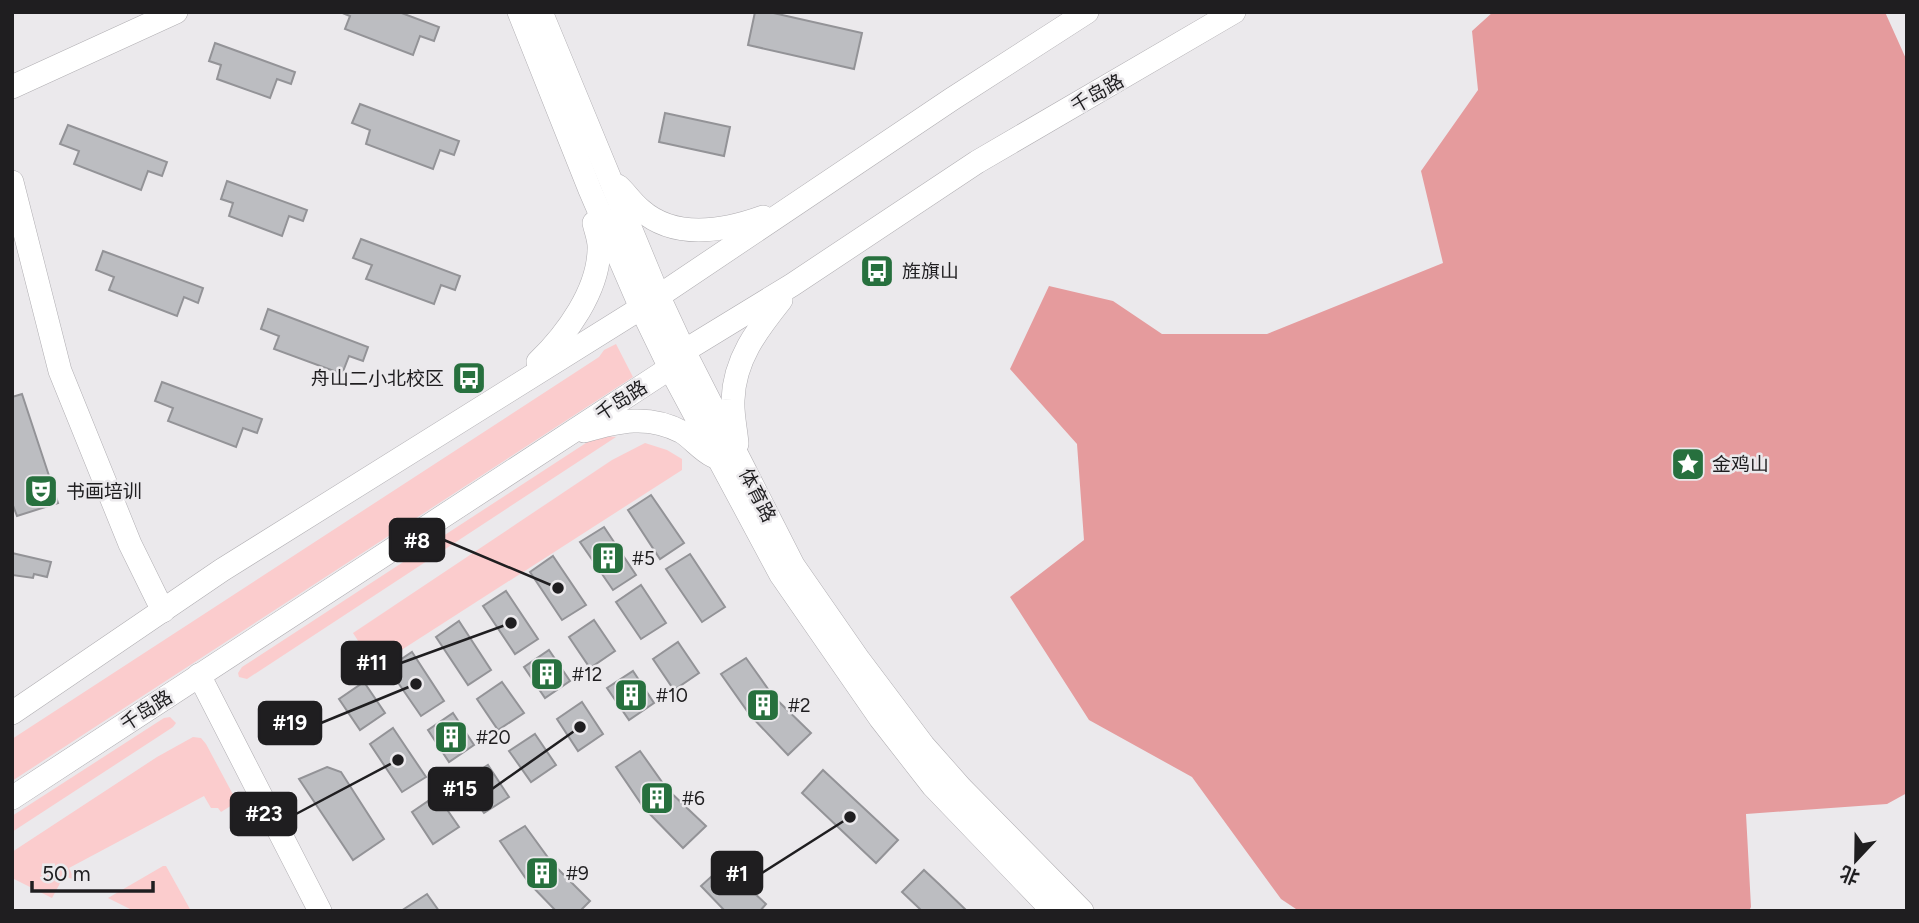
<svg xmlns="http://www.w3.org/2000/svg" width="1919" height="923" viewBox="0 0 1919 923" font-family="Figtree,'Noto Sans SC',sans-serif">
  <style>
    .green { fill: #fbcccd }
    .forest { fill: #e59b9d }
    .building { fill: #bcbdc1; stroke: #939397; stroke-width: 2 }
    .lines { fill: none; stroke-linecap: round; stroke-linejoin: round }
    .minor-casing { stroke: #b0aeb2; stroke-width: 24 }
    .minor { stroke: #fff; stroke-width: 23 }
    .labels { text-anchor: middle; stroke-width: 5; stroke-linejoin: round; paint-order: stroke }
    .street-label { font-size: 19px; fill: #1f1e20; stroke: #ebe9ec }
    .poi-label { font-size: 19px; fill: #1f1e20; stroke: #ebe9ec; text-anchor: start }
    .leader { fill: none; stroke: #1f1e20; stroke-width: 2.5 }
    .callout-dot { fill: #1f1e20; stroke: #ebe9ec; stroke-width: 2.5 }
    .callout { fill: #1f1e20; stroke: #1f1e20; stroke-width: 2.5 }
    .callout-label { font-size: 21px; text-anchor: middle; font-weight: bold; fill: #fff }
  </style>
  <rect width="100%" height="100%" fill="#ebe9ec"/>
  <g class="green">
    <path d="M616 344 633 377 12 781V739L599 357 604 350Z"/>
    <path d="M607 436 616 437 247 679 239 677 238 673 242 667 589 441Z"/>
    <path d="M645 443 667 450 682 459V470L375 667 353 633 612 460Z"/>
    <path d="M170 717 176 723 173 727 12 832V816L164 718Z"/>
    <path d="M193 737 201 738 206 744 237 802 221 812 218 808H211L204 796 69 868 75 880 64 876 52 898 12 878V852L157 757Z"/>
    <path d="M163 866H166L191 911H134L108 898Z"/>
  </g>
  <path class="forest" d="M1493 12H1885L1907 61V793L1887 804 1746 814 1751 907 1749 911H1299L1281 899 1192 777 1089 720 1010 597 1084 540 1077 444 1010 369 1049 286 1113 301 1162 334H1267L1443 263 1421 171 1478 90 1472 31Z"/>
  <g class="building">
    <path d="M340 12H399L439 27 434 41 420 36 413 55 345 29 350 16Z"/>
    <path d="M755 12H769L862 33 854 69 748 45Z"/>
    <path d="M215 43 295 72 291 84 277 79 270 98 217 79 221 65 209 61Z"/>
    <path d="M360 104 459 141 454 155 440 150 433 169 366 144 370 130 352 123Z"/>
    <path d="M665 113 730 127 724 156 659 142Z"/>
    <path d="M68 125 167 162 162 176 148 171 141 190 74 164 79 151 60 144Z"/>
    <path d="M227 181 307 210 303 221 289 216 282 236 229 216 233 203 221 199Z"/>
    <path d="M361 239 460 276 455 290 441 285 434 304 366 279 372 265 353 258Z"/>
    <path d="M103 251 203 288 198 303 184 297 177 316 109 290 114 277 96 270Z"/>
    <path d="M268 309 368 347 363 361 349 356 342 374 274 349 279 336 261 329Z"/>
    <path d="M162 382 262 419 257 433 243 428 236 447 168 421 173 408 155 401Z"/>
    <path d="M22 394 58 503 17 516 12 503V397Z"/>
    <path d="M651 495 684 543 660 559 628 510Z"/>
    <path d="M604 527 636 575 613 590 580 542Z"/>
    <path d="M12 553 51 562 47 577 34 574 33 578 12 575Z"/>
    <path d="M690 554 725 607 702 622 666 569Z"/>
    <path d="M553 556 586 605 562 620 530 572Z"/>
    <path d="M641 585 666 623 641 639 616 602Z"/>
    <path d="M506 591 538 639 515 654 483 606Z"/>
    <path d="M594 620 615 651 590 668 569 637Z"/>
    <path d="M459 621 491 670 468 685 436 637Z"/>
    <path d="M678 642 699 673 674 690 653 659Z"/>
    <path d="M549 650 570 681 545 698 524 667Z"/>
    <path d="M412 652 444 701 421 716 388 668Z"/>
    <path d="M746 658 773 696 811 733 788 755 750 715 721 674Z"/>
    <path d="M633 671 654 703 629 720 607 688Z"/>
    <path d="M364 682 385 713 360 730 339 699Z"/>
    <path d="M502 682 524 713 498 730 477 699Z"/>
    <path d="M582 702 603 734 578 751 557 719Z"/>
    <path d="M453 713 474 745 449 762 428 730Z"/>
    <path d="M393 728 426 777 402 792 370 744Z"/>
    <path d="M535 734 556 765 531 782 509 751Z"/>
    <path d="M640 751 667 789 706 826 683 848 644 808 616 767Z"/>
    <path d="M488 765 509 797 484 813 462 782Z"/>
    <path d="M327 767 341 772 384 839 353 860 299 779Z"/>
    <path d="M823 770 898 840 876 863 802 793Z"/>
    <path d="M437 795 459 827 433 844 412 812Z"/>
    <path d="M525 826 552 863 590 901 580 911H556L529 883 500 841Z"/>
    <path d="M724 865 766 904 760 911H725L701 886Z"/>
    <path d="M924 870 940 885 967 911H922L902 892Z"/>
    <path d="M427 894 439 911H401Z"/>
  </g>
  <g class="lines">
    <g class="minor-casing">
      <g id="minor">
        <path d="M519 12 590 190 641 308 670 368 781 575 880 718 933 786 1053 911"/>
        <path d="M541 12 658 295 684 351 793 565 859 660 923 745 961 788 1082 911"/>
        <path d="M12 87 176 12"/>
        <path d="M12 182 60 371 130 544 163 611"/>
        <path d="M618 186C626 193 632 203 641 210 675 240 724 231 763 217"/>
        <path d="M538 362C567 334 598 291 599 250 600 241 596 232 594 223"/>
        <path d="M584 431C618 421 649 414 682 432 693 439 701 450 713 456"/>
        <path d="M737 444C736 430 732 414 733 400 734 360 757 330 781 300"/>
        <path d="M199 675 320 911"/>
        <path d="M12 713 222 570 641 308 952 99 1087 12"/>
        <path d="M12 798 670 368 684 351 792 285 977 162 1234 12"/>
      </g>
    </g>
    <use href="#minor" class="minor"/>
  </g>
  <defs>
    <g id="bus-square" transform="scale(1.75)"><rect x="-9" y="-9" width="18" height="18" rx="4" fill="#27703e" stroke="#ebe9ec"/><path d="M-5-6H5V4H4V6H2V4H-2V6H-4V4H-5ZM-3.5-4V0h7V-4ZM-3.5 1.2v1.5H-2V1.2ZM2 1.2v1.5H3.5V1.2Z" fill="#fff"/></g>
    <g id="sight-square" transform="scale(1.75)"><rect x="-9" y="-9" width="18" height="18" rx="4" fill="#27703e" stroke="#ebe9ec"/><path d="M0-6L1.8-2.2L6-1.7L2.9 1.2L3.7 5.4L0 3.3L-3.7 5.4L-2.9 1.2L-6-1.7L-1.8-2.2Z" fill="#fff"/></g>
    <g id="theatre-square" transform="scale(1.75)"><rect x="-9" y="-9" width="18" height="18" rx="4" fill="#27703e" stroke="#ebe9ec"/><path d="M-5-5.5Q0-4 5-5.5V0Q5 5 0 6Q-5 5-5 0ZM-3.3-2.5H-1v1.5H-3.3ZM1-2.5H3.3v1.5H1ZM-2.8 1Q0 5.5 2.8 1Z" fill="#fff"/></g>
    <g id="building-square" transform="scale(1.75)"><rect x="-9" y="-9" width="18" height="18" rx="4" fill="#27703e" stroke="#ebe9ec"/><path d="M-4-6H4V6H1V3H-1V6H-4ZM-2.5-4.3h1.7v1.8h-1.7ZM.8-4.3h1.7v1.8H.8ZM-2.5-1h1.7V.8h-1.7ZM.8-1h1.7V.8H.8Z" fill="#fff"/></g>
  </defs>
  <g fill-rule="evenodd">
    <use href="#bus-square" x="877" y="271"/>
    <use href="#bus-square" x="469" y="378"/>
    <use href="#sight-square" x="1688" y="464"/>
    <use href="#theatre-square" x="41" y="491"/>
    <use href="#building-square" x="608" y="558"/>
    <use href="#building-square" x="547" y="674"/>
    <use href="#building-square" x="631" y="695"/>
    <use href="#building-square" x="763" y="705"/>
    <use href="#building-square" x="451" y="737"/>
    <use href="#building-square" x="657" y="798"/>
    <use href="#building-square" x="542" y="873"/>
  </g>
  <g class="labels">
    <g class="street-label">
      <text transform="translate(1097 93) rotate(-30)" y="7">千岛路</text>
      <text transform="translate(621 400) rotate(-33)" y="7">千岛路</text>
      <text transform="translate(758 495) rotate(63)" y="7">体育路</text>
      <text transform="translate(146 710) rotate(-33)" y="7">千岛路</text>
    </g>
    <g class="poi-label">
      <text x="902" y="278">旌旗山</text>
      <text x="444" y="385" text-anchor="end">舟山二小北校区</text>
      <text x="1712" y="471">金鸡山</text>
      <text x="66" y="498">书画培训</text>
      <text x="632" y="565">#5</text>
      <text x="572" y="681">#12</text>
      <text x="656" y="702">#10</text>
      <text x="788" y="712">#2</text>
      <text x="476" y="744">#20</text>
      <text x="682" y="805">#6</text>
      <text x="566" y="880">#9</text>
    </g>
  </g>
  <path class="leader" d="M558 588L444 540M511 623L401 663M416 684L321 723M580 727L492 789M398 760L296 814M850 817L762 873"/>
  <g class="callout-dot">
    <circle cx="558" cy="588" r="7"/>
    <circle cx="511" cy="623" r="7"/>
    <circle cx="416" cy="684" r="7"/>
    <circle cx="580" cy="727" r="7"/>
    <circle cx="398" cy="760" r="7"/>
    <circle cx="850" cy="817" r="7"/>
  </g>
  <g class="callout">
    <rect x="390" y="519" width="54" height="42" rx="7"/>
    <rect x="342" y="642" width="59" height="42" rx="7"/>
    <rect x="259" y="702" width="62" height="42" rx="7"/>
    <rect x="429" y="768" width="63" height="42" rx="7"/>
    <rect x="231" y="793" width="65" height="42" rx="7"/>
    <rect x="712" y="852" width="50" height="42" rx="7"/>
  </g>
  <g class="callout-label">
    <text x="417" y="548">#8</text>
    <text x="372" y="670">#11</text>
    <text x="290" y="730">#19</text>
    <text x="460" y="796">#15</text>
    <text x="264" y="821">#23</text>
    <text x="737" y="881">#1</text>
  </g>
  <rect width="1919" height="923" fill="none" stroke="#1f1e20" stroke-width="28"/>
  <g transform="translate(1856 860) rotate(202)" stroke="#ebe9ec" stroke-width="5" paint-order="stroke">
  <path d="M0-5L12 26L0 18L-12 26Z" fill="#1f1e20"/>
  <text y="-10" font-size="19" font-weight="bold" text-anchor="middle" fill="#1f1e20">北</text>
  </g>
  <path d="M32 881v10h121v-10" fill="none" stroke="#1f1e20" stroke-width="3.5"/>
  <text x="42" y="881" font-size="21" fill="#1f1e20" stroke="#ebe9ec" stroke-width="5" paint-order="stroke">50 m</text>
</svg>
